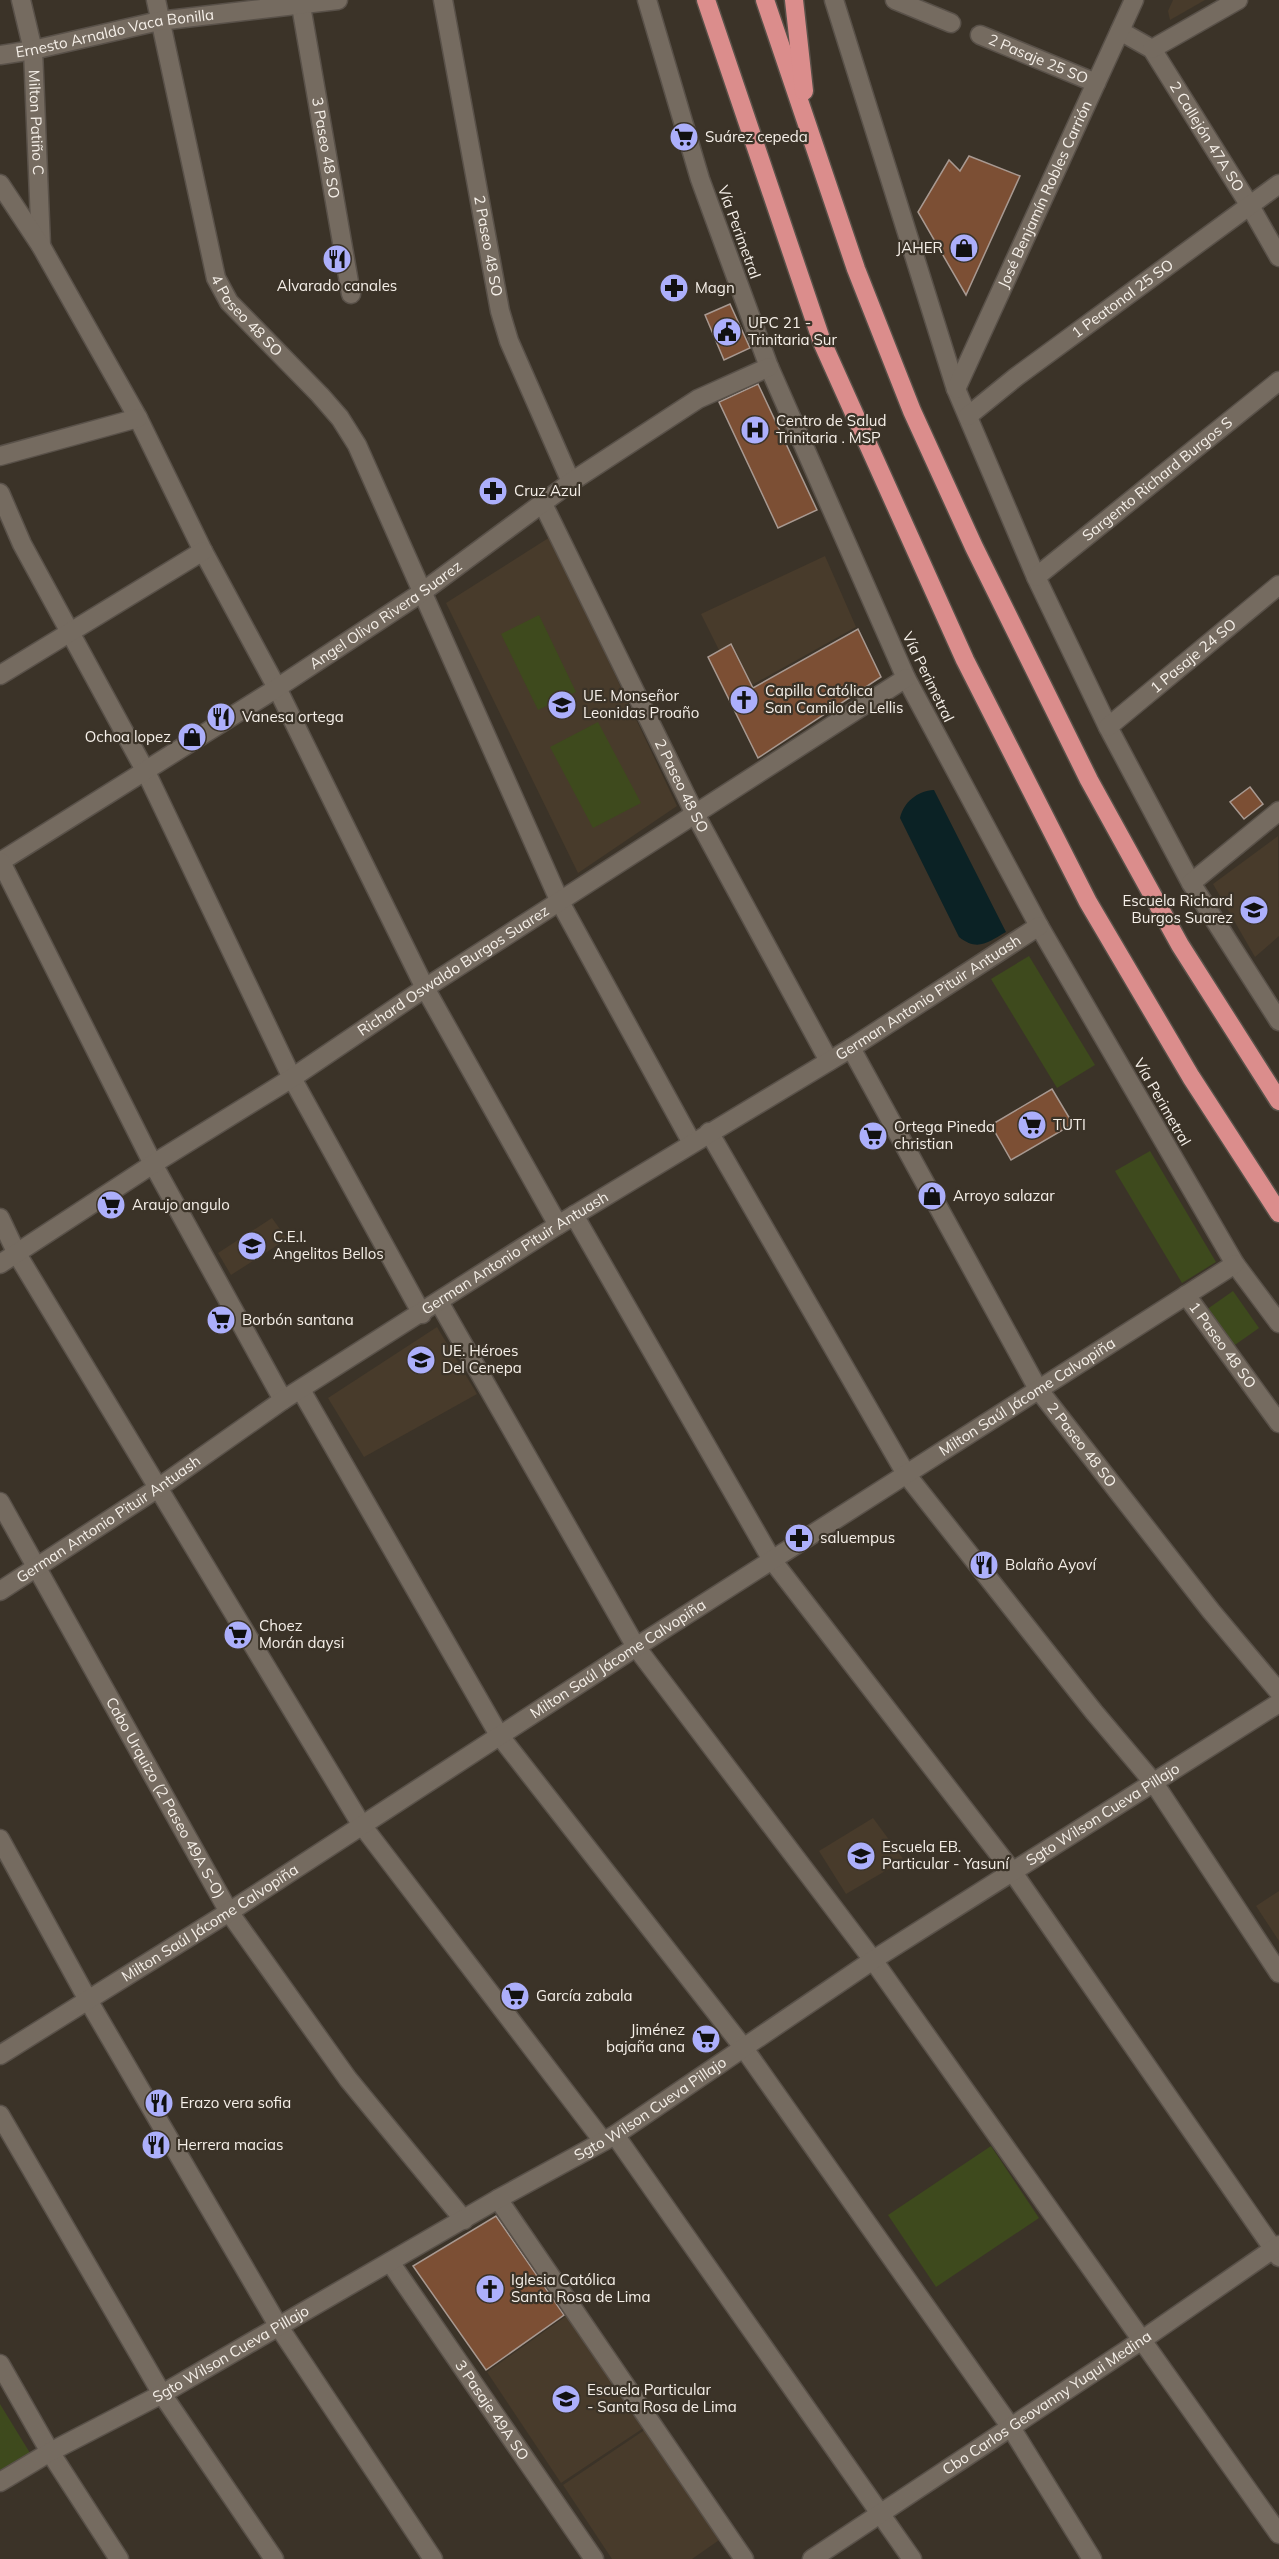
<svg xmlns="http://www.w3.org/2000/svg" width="1279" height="2559" viewBox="0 0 1279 2559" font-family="Mulish,sans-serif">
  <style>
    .built { fill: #483b2b }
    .green { fill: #3e4a1d }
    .water { fill: #0b2225 }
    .building { fill: #7c4f34; stroke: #a89991; stroke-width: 1.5 }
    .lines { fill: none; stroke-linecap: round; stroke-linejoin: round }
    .minor-casing { stroke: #595149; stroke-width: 21 }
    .highway-casing { stroke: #595149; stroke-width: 21 }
    .minor { stroke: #756b60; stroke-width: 18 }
    .highway { stroke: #db8d8c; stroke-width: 18 }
    .labels { text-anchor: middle; stroke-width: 4.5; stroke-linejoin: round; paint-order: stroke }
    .street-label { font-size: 15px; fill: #f5efe8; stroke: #3b3328 }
    .poi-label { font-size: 15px; fill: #f5efe8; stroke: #3b3328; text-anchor: start }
  </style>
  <rect width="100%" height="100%" fill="#3b3328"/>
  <g class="built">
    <path d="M1173 0H1205L1170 20 1168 11Z"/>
    <path d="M550 537 677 806 578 873 446 603Z"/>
    <path d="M825 556 856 627 752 685 732 644 719 650 701 614Z"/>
    <path d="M1278 836 1279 936 1255 957 1213 884Z"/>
    <path d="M272 1218 287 1239 231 1275 218 1253Z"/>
    <path d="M437 1327 477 1394 364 1457 328 1398Z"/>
    <path d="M873 1818 904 1860 846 1894 819 1851Z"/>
    <path d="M1279 1891V1941L1256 1906Z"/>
    <path d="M569 2314 645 2427 561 2483 487 2372Z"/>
    <path d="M646 2429 722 2538 692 2559H612L563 2485Z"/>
  </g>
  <g class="green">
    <path d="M539 615 576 692 538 710 501 634Z"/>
    <path d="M598 722 641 803 593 828 550 747Z"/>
    <path d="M1029 956 1095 1065 1057 1088 991 979Z"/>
    <path d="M1150 1151 1216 1262 1182 1283 1115 1171Z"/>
    <path d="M1233 1291 1259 1328 1232 1347 1206 1310Z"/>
    <path d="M991 2146 1039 2218 936 2287 888 2215Z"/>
    <path d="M0 2404 30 2453 0 2471Z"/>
  </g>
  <path class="water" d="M934 790 1006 932C988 942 978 952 959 937L900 818C904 802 917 791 934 790Z"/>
  <g class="building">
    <path d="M969 156 1020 176 966 295 918 212 949 160 960 171Z"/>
    <path d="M730 304 750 348 724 360 705 315Z"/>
    <path d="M758 384 817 510 778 528 719 402Z"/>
    <path d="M858 629 881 677 758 758 708 657 731 644 753 688Z"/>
    <path d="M1250 787 1263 804 1244 819 1230 802Z"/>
    <path d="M1052 1089 1073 1124 1011 1160 991 1125Z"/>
    <path d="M496 2216 564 2315 486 2370 413 2266Z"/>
  </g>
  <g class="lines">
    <g class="minor-casing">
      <g id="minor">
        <path id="s1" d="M21 0 33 50 41 246"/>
        <path id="s2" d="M156 0 216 278 229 302 320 395 340 418 357 445 560 902 692 1143"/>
        <path id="s3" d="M300 0 351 294"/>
        <path id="s4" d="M443 0 500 311 509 341 571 482"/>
        <path d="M647 0 700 179 769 367 906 678 1039 926 1235 1264 1279 1323"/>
        <path d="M834 0 956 389 1036 577 1108 727 1191 883 1279 1021"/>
        <path d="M895 0 951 23"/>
        <path id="s5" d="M1120 31 1152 49 1250 206 1279 257"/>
        <path id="s6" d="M980 35 1096 83"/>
        <path d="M1152 49 1238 0"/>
        <path id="s7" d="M0 55 33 50 159 21 338 0"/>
        <path d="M0 184 41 246 138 418 203 551 277 688 425 988 558 1225"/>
        <path id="s8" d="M956 389 1134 0"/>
        <path id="s9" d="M968 416 1016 377 1279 184"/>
        <path d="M0 456 138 418"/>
        <path d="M0 493 22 544 146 772 292 1078 422 1314"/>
        <path id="s10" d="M543 504 695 814 829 1061"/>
        <path id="s11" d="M1036 577 1279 381"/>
        <path d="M0 675 203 551"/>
        <path id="s12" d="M1108 727 1279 585"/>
        <path id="s13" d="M0 862 277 688 421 593 571 482 698 399 769 367"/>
        <path d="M1 862 153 1164 283 1400"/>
        <path d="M1191 883 1279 811"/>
        <path id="s14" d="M851 1048 1038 1389 1211 1611 1279 1692"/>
        <path d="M709 1132 906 1474 1094 1712 1154 1783 1279 1973"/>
        <path d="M574 1215 772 1560 1012 1871 1279 2257"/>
        <path d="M0 1218 17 1254 361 1824 603 2141"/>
        <path id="s15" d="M0 1264 153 1164 292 1078 425 988 906 678"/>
        <path id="s16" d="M1186 1295 1279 1423"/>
        <path d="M439 1302 636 1647 873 1960 1279 2534"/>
        <path d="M301 1390 499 1735 743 2047 1010 2426 1092 2559"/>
        <path id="s17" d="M0 1502 229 1912 348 2079 464 2220"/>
        <path id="s18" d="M0 1591 158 1488 283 1400 558 1225 851 1048 1039 926"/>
        <path d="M0 1839 88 2000 279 2327 433 2559"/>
        <path id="s19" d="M0 2055 229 1912 636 1647 1235 1264"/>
        <path d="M0 2115 162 2394 274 2559"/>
        <path d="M615 2135 912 2559"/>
        <path d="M498 2199 744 2559"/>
        <path id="s20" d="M390 2262 594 2559"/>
        <path d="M0 2364 50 2452 119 2559"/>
        <path id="s21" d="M0 2482 50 2452 162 2394 498 2199 615 2135 873 1960 1279 1703"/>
        <path id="s22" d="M812 2559 1142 2340 1279 2245"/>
      </g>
    </g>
    <g class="highway-casing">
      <g id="highway">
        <path d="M706 0 822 342 965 660 1088 902 1191 1077 1279 1213"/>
        <path d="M765 0 856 269 912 411 974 547 1089 780 1180 945 1279 1101"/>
        <path d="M794 0 804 91"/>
      </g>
    </g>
    <use href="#minor" class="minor"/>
    <use href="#highway" class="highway"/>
  </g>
  <defs>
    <g id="supermarket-disc" transform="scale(1.5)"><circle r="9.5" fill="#acaffb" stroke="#3b3328"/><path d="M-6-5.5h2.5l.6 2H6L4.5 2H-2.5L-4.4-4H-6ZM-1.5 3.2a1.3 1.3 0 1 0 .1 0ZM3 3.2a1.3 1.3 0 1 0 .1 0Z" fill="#111"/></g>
    <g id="shop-disc" transform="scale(1.5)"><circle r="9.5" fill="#acaffb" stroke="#3b3328"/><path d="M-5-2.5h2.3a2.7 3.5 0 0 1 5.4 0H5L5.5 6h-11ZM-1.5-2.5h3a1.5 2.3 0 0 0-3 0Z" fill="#111"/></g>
    <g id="restaurant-disc" transform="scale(1.5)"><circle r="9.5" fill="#acaffb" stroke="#3b3328"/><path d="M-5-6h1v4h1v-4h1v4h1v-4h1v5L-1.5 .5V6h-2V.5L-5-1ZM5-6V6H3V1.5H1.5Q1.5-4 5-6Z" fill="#111"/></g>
    <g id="pharmacy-disc" transform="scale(1.5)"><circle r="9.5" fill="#acaffb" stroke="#3b3328"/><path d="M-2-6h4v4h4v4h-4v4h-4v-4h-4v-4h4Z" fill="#111"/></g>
    <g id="civic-disc" transform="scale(1.5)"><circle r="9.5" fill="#acaffb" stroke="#3b3328"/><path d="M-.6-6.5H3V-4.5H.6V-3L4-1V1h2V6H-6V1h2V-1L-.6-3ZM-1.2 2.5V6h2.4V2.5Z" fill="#111"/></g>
    <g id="hospital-disc" transform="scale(1.5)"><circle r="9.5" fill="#acaffb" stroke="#3b3328"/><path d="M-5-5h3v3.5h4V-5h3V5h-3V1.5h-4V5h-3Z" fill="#111"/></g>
    <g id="church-disc" transform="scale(1.5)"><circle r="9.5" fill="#acaffb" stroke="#3b3328"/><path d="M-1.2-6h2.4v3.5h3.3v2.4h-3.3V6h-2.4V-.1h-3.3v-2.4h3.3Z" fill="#111"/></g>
    <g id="school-disc" transform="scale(1.5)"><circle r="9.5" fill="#acaffb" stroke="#3b3328"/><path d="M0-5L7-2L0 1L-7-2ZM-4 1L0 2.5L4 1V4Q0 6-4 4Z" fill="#111"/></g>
  </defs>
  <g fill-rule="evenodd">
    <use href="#supermarket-disc" x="684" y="137"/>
    <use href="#shop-disc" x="964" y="248"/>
    <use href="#restaurant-disc" x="337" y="259"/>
    <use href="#pharmacy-disc" x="674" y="288"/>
    <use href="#civic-disc" x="727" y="332"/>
    <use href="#hospital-disc" x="755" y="430"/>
    <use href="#pharmacy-disc" x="493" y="491"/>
    <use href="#church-disc" x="744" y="700"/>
    <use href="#school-disc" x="562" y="705"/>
    <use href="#restaurant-disc" x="221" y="717"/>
    <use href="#shop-disc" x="192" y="737"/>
    <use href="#school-disc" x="1254" y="910"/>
    <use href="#supermarket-disc" x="1032" y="1125"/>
    <use href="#supermarket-disc" x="873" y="1136"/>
    <use href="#shop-disc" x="932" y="1196"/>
    <use href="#supermarket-disc" x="111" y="1205"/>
    <use href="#school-disc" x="252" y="1246"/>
    <use href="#supermarket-disc" x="221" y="1320"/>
    <use href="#school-disc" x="421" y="1360"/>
    <use href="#pharmacy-disc" x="799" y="1538"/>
    <use href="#restaurant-disc" x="984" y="1565"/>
    <use href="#supermarket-disc" x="238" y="1635"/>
    <use href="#school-disc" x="861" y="1856"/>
    <use href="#supermarket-disc" x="515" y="1996"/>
    <use href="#supermarket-disc" x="706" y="2039"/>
    <use href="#restaurant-disc" x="159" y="2103"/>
    <use href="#restaurant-disc" x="156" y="2145"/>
    <use href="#church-disc" x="490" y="2289"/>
    <use href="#school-disc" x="566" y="2399"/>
  </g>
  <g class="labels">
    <g class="street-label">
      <text dy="5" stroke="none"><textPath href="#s7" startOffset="117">Ernesto Arnaldo Vaca Bonilla</textPath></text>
      <text dy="5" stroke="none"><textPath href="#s6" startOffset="63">2 Pasaje 25 SO</textPath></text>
      <text dy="5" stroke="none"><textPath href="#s1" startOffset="124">Milton Patiño C</textPath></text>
      <text dy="5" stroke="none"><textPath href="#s5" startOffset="140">2 Callejón 47A SO</textPath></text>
      <text dy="5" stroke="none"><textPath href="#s3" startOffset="150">3 Paseo 48 SO</textPath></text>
      <text dy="5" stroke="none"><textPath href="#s8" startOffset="214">José Benjamín Robles Carrión</textPath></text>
      <text transform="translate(739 232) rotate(70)" y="5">Vía Perimetral</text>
      <text dy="5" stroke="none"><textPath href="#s4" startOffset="250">2 Paseo 48 SO</textPath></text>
      <text dy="5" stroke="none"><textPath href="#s9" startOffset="194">1 Peatonal 25 SO</textPath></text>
      <text dy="5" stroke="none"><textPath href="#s2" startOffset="333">4 Paseo 48 SO</textPath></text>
      <text dy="5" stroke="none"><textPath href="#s11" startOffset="156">Sargento Richard Burgos S</textPath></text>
      <text dy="5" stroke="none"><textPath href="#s13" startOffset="458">Angel Olivo Rivera Suarez</textPath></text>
      <text dy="5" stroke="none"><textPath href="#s12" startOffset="111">1 Pasaje 24 SO</textPath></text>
      <text transform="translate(928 677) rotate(64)" y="5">Vía Perimetral</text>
      <text dy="5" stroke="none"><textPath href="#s10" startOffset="314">2 Paseo 48 SO</textPath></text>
      <text dy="5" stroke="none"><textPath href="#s15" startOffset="540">Richard Oswaldo Burgos Suarez</textPath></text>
      <text dy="5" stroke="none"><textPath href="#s18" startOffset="1102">German Antonio Pituir Antuash</textPath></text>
      <text transform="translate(1162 1102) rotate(60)" y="5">Vía Perimetral</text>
      <text dy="5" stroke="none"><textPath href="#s18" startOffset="616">German Antonio Pituir Antuash</textPath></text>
      <text dy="5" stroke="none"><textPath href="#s16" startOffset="62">1 Paseo 48 SO</textPath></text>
      <text dy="5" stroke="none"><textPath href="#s19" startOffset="1220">Milton Saúl Jácome Calvopiña</textPath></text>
      <text dy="5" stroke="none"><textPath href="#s14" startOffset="460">2 Paseo 48 SO</textPath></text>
      <text dy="5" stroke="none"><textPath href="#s18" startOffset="130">German Antonio Pituir Antuash</textPath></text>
      <text dy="5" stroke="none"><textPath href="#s19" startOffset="734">Milton Saúl Jácome Calvopiña</textPath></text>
      <text dy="5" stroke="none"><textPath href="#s17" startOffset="339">Cabo Urquizo (2 Paseo 49A S-O)</textPath></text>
      <text dy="5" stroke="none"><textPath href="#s21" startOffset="1290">Sgto Wilson Cueva Pillajo</textPath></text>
      <text dy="5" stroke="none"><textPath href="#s19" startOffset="248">Milton Saúl Jácome Calvopiña</textPath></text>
      <text dy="5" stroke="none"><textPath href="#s21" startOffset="750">Sgto Wilson Cueva Pillajo</textPath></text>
      <text dy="5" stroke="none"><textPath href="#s21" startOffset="264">Sgto Wilson Cueva Pillajo</textPath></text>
      <text dy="5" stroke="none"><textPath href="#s22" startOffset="282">Cbo Carlos Geovanny Yuqui Medina</textPath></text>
      <text dy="5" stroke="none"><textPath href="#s20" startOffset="180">3 Pasaje 49A SO</textPath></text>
    </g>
    <g class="poi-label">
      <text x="705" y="142">Suárez cepeda</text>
      <text x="943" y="253" text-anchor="end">JAHER</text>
      <text x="337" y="291" text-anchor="middle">Alvarado canales</text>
      <text x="695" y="293">Magn</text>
      <text x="748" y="328">UPC 21 -<tspan x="748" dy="17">Trinitaria Sur</tspan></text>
      <text x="776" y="426">Centro de Salud<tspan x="776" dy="17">Trinitaria . MSP</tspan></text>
      <text x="514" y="496">Cruz Azul</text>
      <text x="765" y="696">Capilla Católica<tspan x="765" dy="17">San Camilo de Lellis</tspan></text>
      <text x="583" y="701">UE. Monseñor<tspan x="583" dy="17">Leonidas Proaño</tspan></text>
      <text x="242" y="722">Vanesa ortega</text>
      <text x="171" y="742" text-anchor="end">Ochoa lopez</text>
      <text x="1233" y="906" text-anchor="end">Escuela Richard<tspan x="1233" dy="17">Burgos Suarez</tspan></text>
      <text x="1053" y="1130">TUTI</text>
      <text x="894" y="1132">Ortega Pineda<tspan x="894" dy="17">christian</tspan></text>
      <text x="953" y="1201">Arroyo salazar</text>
      <text x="132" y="1210">Araujo angulo</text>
      <text x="273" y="1242">C.E.I.<tspan x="273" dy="17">Angelitos Bellos</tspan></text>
      <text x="242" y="1325">Borbón santana</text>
      <text x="442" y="1356">UE. Héroes<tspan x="442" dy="17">Del Cenepa</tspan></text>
      <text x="820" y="1543">saluempus</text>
      <text x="1005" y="1570">Bolaño Ayoví</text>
      <text x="259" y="1631">Choez<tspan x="259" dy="17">Morán daysi</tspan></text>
      <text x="882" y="1852">Escuela EB.<tspan x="882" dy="17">Particular - Yasuní</tspan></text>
      <text x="536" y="2001">García zabala</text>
      <text x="685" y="2035" text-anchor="end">Jiménez<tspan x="685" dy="17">bajaña ana</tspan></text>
      <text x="180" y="2108">Erazo vera sofia</text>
      <text x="177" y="2150">Herrera macias</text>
      <text x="511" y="2285">Iglesia Católica<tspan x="511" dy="17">Santa Rosa de Lima</tspan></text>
      <text x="587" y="2395">Escuela Particular<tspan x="587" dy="17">- Santa Rosa de Lima</tspan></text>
    </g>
  </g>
</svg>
